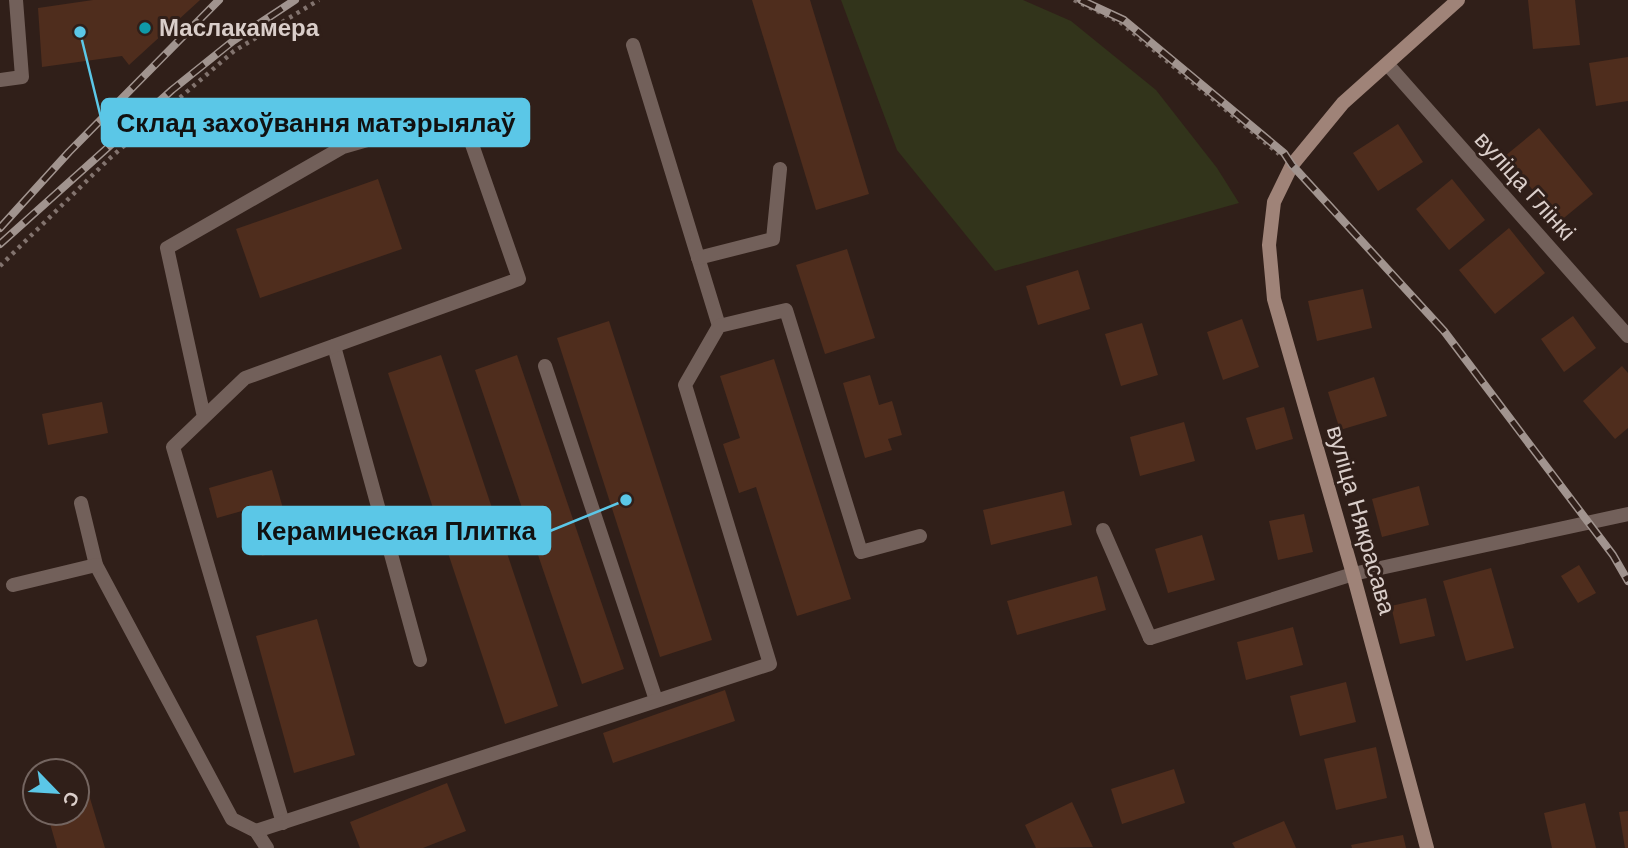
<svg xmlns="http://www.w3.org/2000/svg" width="1628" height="848" viewBox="0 0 1628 848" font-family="'DM Sans',sans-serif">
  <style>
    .green { fill: #32341b }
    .building { fill: #4f2d1d }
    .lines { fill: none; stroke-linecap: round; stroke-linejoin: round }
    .path { stroke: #82736e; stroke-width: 4.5; stroke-dasharray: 3.5 5; stroke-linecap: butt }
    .service { stroke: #72605a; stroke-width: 14 }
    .minor { stroke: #72605a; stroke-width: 14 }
    .secondary { stroke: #9f8378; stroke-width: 14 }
    .rail-casing { stroke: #a1948f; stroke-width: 8 }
    .rail { stroke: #301f19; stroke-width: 5; stroke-dasharray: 16; stroke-linecap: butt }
    .culture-dot { fill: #0f9aa8; stroke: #301f19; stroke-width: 2.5 }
    .labels { text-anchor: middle; stroke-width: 6; stroke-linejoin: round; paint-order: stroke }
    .poi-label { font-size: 24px; font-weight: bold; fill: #daceca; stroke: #301f19; text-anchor: start }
    .street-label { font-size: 24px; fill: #daceca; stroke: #301f19 }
    .leader { fill: none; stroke: #5bc7e7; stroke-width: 2.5 }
    .callout-dot { fill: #5bc7e7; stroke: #301f19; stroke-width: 2.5 }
    .callout { fill: #5bc7e7; stroke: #5bc7e7; stroke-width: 2.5 }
    .callout-label { font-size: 26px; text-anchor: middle; font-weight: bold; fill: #111 }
  </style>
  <rect width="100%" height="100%" fill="#301f19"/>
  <path class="green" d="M841 0H1023L1071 21 1156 90 1217 168 1239 203 995 271 897 150Z"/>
  <g class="building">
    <path d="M93 0H200L129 65 122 56 42 67 38 8Z"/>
    <path d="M752 0H810L869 194 816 210Z"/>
    <path d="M1528 0H1575L1580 45 1533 49Z"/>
    <path d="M1628 57V101L1596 106 1589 63Z"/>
    <path d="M1398 124 1423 162 1378 191 1353 153Z"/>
    <path d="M1539 128 1593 194 1559 222 1505 156Z"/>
    <path d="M378 179 402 249 260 298 236 229Z"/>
    <path d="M1452 179 1485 220 1449 250 1416 209Z"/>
    <path d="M1509 228 1545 273 1495 314 1459 270Z"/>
    <path d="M847 249 875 338 825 354 796 265Z"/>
    <path d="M1078 270 1090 309 1038 325 1026 286Z"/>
    <path d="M1363 289 1372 328 1317 341 1308 301Z"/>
    <path d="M1573 316 1596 348 1564 372 1541 339Z"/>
    <path d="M1242 319 1259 367 1223 380 1207 332Z"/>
    <path d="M609 321 712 640 660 657 557 338Z"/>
    <path d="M1142 323 1158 375 1121 386 1105 334Z"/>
    <path d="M441 355 558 706 505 724 388 373Z"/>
    <path d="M517 355 624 669 582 684 475 370Z"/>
    <path d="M774 359 851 599 797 616 756 487 739 493 723 444 740 438 720 376Z"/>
    <path d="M1622 366 1628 373V428L1615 439 1583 401Z"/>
    <path d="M870 375 879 405 892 401 902 435 888 439 892 450 865 458 843 383Z"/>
    <path d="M1374 377 1387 416 1340 430 1328 392Z"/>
    <path d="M102 402 108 433 48 445 42 414Z"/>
    <path d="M1284 407 1293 439 1256 450 1246 418Z"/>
    <path d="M1184 422 1195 461 1140 476 1130 437Z"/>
    <path d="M272 470 294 547 262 556 249 509 217 518 209 488Z"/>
    <path d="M1419 486 1429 525 1382 537 1372 499Z"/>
    <path d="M1064 491 1072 525 991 545 983 510Z"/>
    <path d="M1304 514 1313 552 1278 560 1269 521Z"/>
    <path d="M1202 535 1215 580 1168 593 1155 549Z"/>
    <path d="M1579 565 1596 593 1578 603 1561 576Z"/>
    <path d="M1491 568 1514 648 1466 661 1443 581Z"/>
    <path d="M1097 576 1106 610 1017 635 1007 601Z"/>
    <path d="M1426 598 1435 636 1400 644 1391 606Z"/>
    <path d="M317 619 355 755 294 773 256 636Z"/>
    <path d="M1293 627 1303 665 1246 680 1237 642Z"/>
    <path d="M1346 682 1356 722 1300 736 1290 696Z"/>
    <path d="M725 690 735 721 613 763 603 733Z"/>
    <path d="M1376 747 1387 798 1336 810 1324 759Z"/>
    <path d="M1174 769 1185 803 1122 824 1111 789Z"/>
    <path d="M447 783 466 831 423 848H360L350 822Z"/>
    <path d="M89 795 105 848H57L47 813H77V798Z"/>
    <path d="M1072 802 1093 847 1036 848 1025 825Z"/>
    <path d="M1585 803 1596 848H1552L1544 813Z"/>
    <path d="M1628 811V848H1625L1619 812Z"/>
    <path d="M1284 821 1296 848H1235L1232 843Z"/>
    <path d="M1403 835 1406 848H1352L1351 845Z"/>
  </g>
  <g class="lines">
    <g class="path">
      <path d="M1074 0 1120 22 1279 154"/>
      <path d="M0 266 110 158 234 51 319 0"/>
    </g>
    <g class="service">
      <path d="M633 45 719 326"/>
      <path d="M0 80 22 77 16 0"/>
      <path d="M698 258 773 239 780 169"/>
      <path d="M334 346 420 660"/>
      <path d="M545 366 656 700"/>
      <path d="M204 417 167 248 343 147 461 113 519 279 245 378 173 447 283 823"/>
      <path d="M81 503 96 565 232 819 256 831 267 848"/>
      <path d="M1103 530 1150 638"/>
      <path d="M13 585 96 565"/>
      <path d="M256 831 770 664 685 385 719 326 786 310 861 552 920 536"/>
    </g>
    <g class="minor">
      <path d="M1388 65 1628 336"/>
      <path d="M1150 638 1353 574 1628 514"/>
    </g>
    <path class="secondary" d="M1427 848 1353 574 1274 299 1269 245 1274 202 1292 165 1343 103 1458 0"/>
    <g class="rail-casing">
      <g id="rail">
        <path d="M1081 0 1124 20 1284 153 1292 165 1444 331 1613 555 1628 581"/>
        <path d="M0 228 69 152 219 0"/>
        <path d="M0 244 172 90 233 41 295 0"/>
      </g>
    </g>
    <use href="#rail" class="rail"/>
  </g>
  <circle class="culture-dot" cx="145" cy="28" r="7"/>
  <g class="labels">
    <g class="poi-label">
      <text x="159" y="36">Маслакамера</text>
    </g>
    <g class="street-label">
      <text transform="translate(1525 186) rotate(48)" y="8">вуліца Глінкі</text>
      <text transform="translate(1361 520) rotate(74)" y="8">вуліца Някрасава</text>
    </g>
  </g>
  <path class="leader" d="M80 32L102 122M626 500L550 531"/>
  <g class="callout-dot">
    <circle cx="80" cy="32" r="7"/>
    <circle cx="626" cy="500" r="7"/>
  </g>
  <g class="callout">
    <rect x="102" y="99" width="427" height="47" rx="7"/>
    <rect x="243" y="507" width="307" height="47" rx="7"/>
  </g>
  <g class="callout-label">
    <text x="316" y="132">Склад захоўвання матэрыялаў</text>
    <text x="396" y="540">Керамическая Плитка</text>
  </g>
  <g transform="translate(56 792) rotate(115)"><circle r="33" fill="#301f19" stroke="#746560" stroke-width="2"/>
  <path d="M0-5L12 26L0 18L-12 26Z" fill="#5bc7e7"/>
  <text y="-10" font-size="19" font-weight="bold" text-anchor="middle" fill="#daceca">С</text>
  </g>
</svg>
